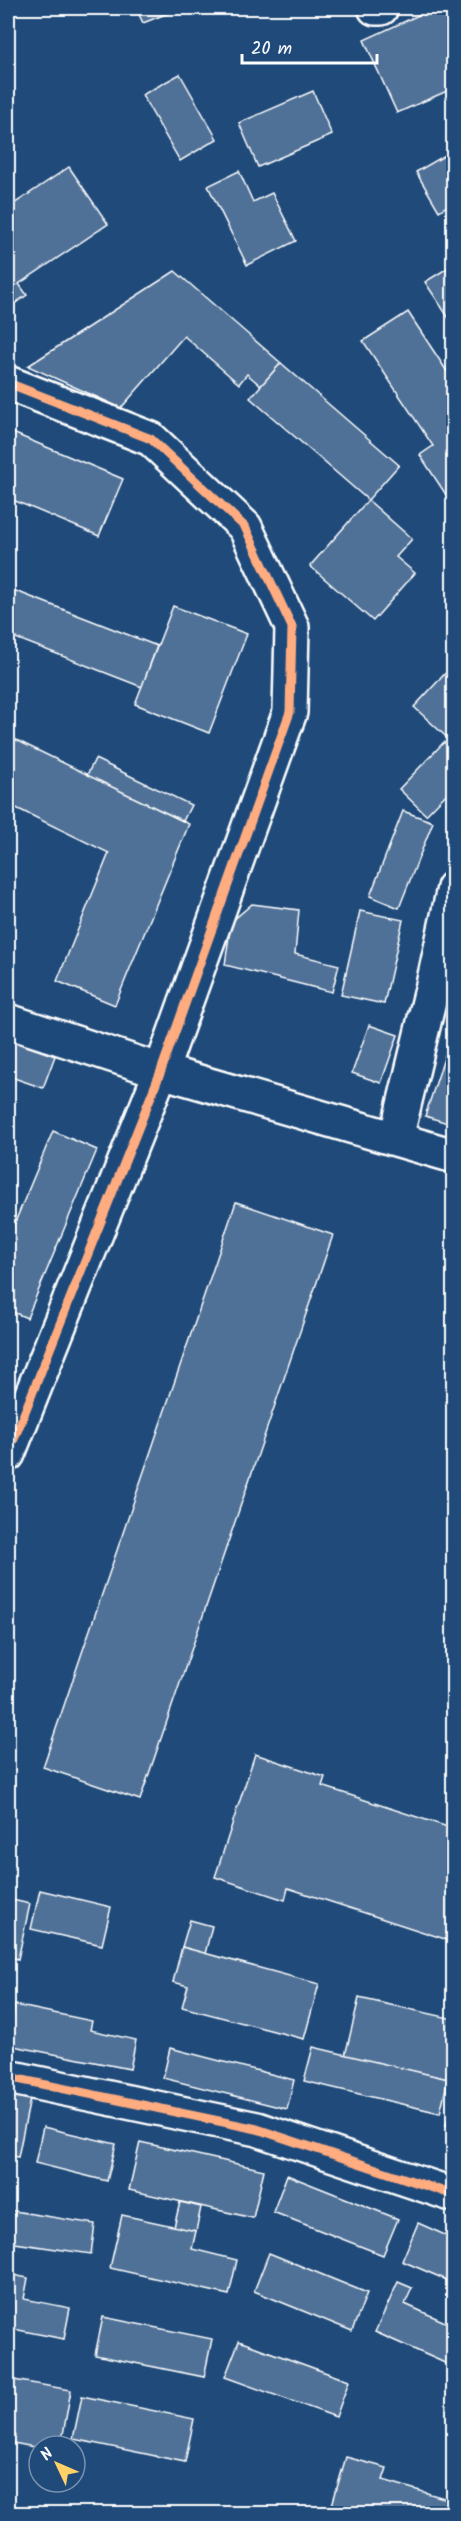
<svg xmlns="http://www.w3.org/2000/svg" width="461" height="2521" viewBox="0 0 461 2521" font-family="Kalam,sans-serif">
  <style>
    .building { fill: #507197; stroke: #fff; stroke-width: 1.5 }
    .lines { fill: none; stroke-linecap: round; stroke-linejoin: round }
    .minor-casing { stroke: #fff; stroke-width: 38 }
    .minor { stroke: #1f4a7a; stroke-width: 33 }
    .cycleway-casing { stroke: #1f4a7a; stroke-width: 13 }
    .cycleway { stroke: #ffac80; stroke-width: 9 }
  </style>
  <rect width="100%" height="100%" fill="#1f4a7a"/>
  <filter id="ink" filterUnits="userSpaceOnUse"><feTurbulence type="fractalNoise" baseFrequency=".0167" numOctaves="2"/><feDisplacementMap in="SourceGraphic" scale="12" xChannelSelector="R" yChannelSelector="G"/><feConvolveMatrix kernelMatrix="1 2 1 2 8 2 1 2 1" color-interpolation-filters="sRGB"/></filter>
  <g filter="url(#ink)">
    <g class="building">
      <path d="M136 8H181L143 23Z"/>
      <path d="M434 8H441L454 36V88L397 113 364 40Z"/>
      <path d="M180 74 217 139 180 161 142 95Z"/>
      <path d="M313 91 332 135 258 167 239 123Z"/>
      <path d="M454 150V202L439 211 416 172Z"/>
      <path d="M69 167 108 224 19 284 27 295 8 308V208Z"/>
      <path d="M239 171 253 202 272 193 296 241 247 265 208 186Z"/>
      <path d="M454 264V326L425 282Z"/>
      <path d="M175 271 281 363 261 386 247 374 239 384 184 336 121 408 28 366Z"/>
      <path d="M408 312 454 382V507L420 455 433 446 363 341Z"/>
      <path d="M281 363 399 465 368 500 250 398Z"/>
      <path d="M8 431 123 479 99 536 8 498Z"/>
      <path d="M368 500 412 539 396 557 415 573 373 621 310 566Z"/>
      <path d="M8 588 157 646 142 687 8 635Z"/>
      <path d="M173 606 247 634 209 733 135 704Z"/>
      <path d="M454 664V744L414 707Z"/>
      <path d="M8 736 189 824 115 1005 57 981 109 853 8 804Z"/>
      <path d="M444 742 454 752V786L426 815 399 789Z"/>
      <path d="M95 759 191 805 183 821 87 775Z"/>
      <path d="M403 811 433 822 399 908 370 896Z"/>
      <path d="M252 904 299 910 295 954 339 965 332 992 225 965 231 922Z"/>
      <path d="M360 911 403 920 384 1004 341 995Z"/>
      <path d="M369 1025 398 1035 381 1083 352 1073Z"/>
      <path d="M454 1028V1125L425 1116Z"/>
      <path d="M8 1039 55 1056 43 1088 8 1076Z"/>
      <path d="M53 1131 97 1150 27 1318 8 1310V1239Z"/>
      <path d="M236 1202 333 1235 140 1800 43 1767Z"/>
      <path d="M255 1754 325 1777 322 1786 454 1829V1942L288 1888 285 1900 215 1877Z"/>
      <path d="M40 1890 111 1907 102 1945 31 1929Z"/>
      <path d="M8 1899 30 1904 18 1959 8 1957Z"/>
      <path d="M190 1920 212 1926 205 1954 182 1947Z"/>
      <path d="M182 1947 319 1984 304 2039 182 2007 188 1986 173 1982Z"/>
      <path d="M359 1998 454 2019V2054L448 2079 345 2056Z"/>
      <path d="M15 2005 92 2021 90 2030 136 2040 130 2069 8 2045Z"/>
      <path d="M313 2047 448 2079 440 2113 304 2081Z"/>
      <path d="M170 2048 294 2080 287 2109 163 2078Z"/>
      <path d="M8 2095 30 2099 18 2157 8 2155Z"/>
      <path d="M454 2102V2128L446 2125Z"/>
      <path d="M43 2127 116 2144 107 2181 35 2163Z"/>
      <path d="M140 2142 264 2170 253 2218 129 2190Z"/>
      <path d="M287 2175 398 2219 383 2255 273 2212Z"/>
      <path d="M180 2202 201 2207 196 2231 174 2227Z"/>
      <path d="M8 2210 95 2224 91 2254 8 2242Z"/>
      <path d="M122 2215 196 2231 192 2249 237 2260 229 2295 110 2268Z"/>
      <path d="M418 2223 454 2239V2283L402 2261Z"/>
      <path d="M269 2253 367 2293 352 2331 254 2291Z"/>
      <path d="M8 2274 28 2278 24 2299 70 2308 64 2339 8 2328Z"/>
      <path d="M398 2282 412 2288 405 2304 454 2326V2367L375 2332Z"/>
      <path d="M103 2317 212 2339 204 2377 95 2355Z"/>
      <path d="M239 2341 349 2381 336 2417 225 2377Z"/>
      <path d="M8 2379 71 2390 61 2446H39V2448L8 2442Z"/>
      <path d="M82 2396 194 2419 185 2462 73 2439Z"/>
      <path d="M346 2457 387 2468 383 2480 454 2501 448 2514H362L332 2505Z"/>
    </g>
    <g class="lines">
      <g class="minor-casing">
        <g id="minor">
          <path d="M375 8H381"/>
          <path d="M8 383 151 439 245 527 292 627 290 712 161 1071 8 1454"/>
          <path d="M8 1021 161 1071 454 1156"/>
          <path d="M396 1138 433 985 454 888"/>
          <path d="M8 2077 257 2129 454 2195"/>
        </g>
      </g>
      <use href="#minor" class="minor"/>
      <g class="cycleway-casing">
        <g id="cycleway">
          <path d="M8 383 151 439 245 527 292 627 290 712 161 1071 8 1454"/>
          <path d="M8 2077 257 2129 454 2195"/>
        </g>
      </g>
      <use href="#cycleway" class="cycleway"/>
    </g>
  </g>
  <rect width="461" height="2521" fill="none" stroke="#1f4a7a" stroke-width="30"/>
  <rect x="15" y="15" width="431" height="2491" fill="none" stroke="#fff" stroke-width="2" filter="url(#ink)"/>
  <g transform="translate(57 2464) rotate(314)"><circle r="28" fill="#1f4a7a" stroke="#7992af" stroke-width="1.5"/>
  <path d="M0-4.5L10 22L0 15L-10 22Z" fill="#ffd166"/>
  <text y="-9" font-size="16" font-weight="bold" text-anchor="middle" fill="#ffffff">N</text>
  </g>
  <path d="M242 54v9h135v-9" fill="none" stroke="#ffffff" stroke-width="3"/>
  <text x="251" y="54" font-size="18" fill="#ffffff" stroke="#1f4a7a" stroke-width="4.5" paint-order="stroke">20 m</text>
</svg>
